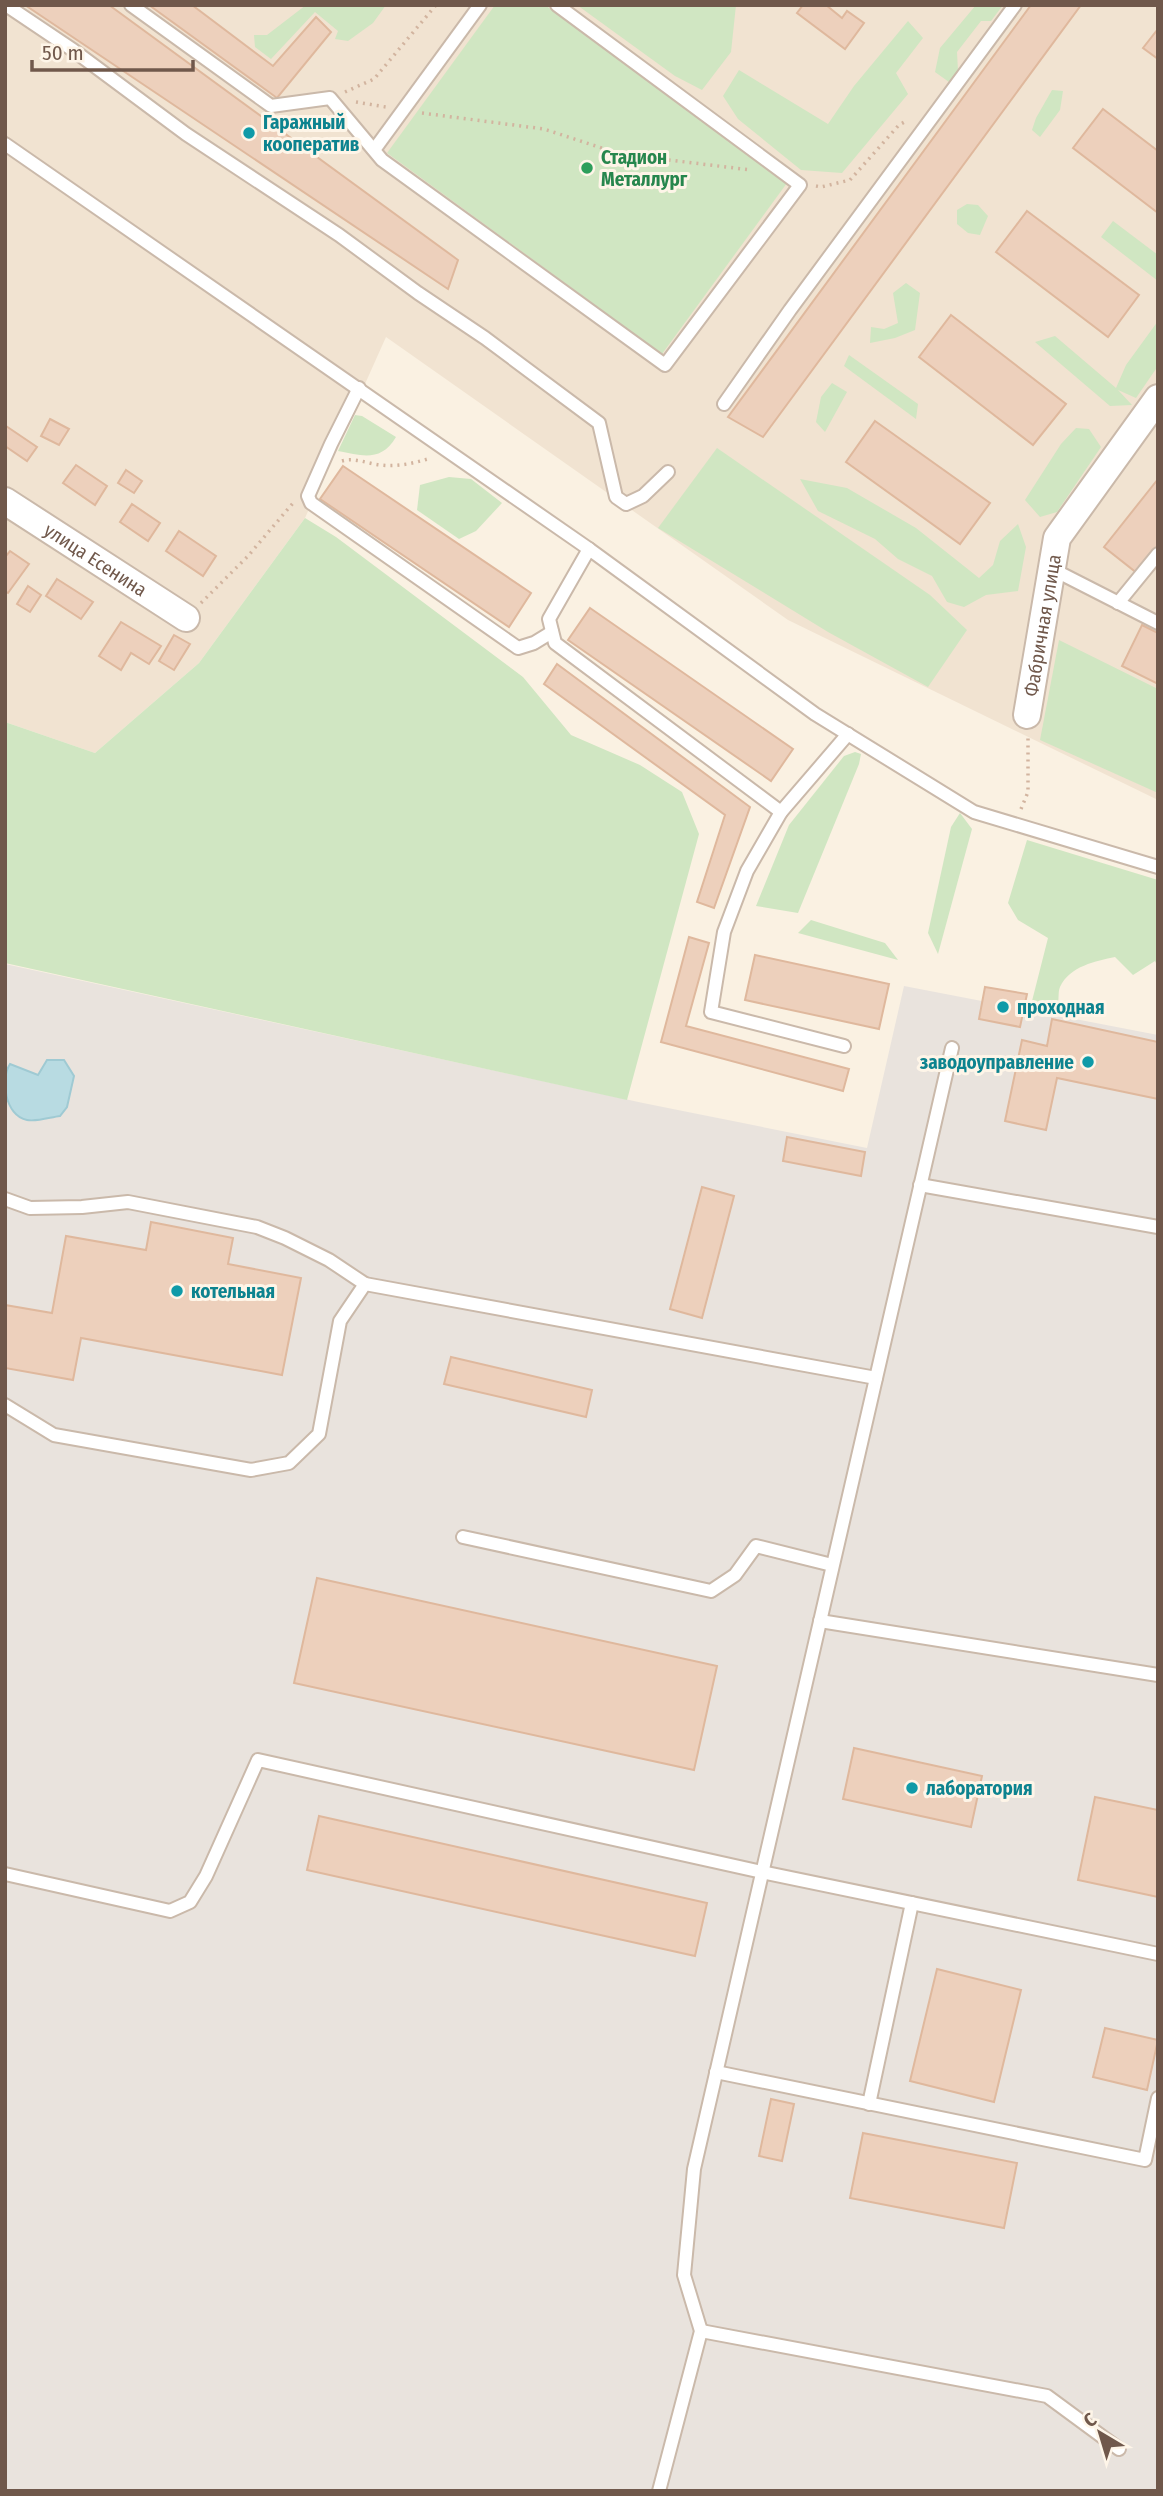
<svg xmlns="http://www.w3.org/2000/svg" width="1163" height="2496" viewBox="0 0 1163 2496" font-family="'Fira Sans Condensed',sans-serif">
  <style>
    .residential { fill: #f1e3d1 }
    .industrial { fill: #e9e3dd }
    .green { fill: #d0e6c2 }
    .water { fill: #b8dbe2; stroke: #9fcad3; stroke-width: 2 }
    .building { fill: #edd0bc; stroke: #dfb89d; stroke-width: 2 }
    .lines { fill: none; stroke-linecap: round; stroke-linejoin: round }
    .service-casing { stroke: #cab9aa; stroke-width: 16 }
    .minor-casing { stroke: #cab9aa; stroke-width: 30 }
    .path { stroke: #d2b49f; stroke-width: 3.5; stroke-dasharray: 2 5; stroke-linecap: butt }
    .service { stroke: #fff; stroke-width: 12 }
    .minor { stroke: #fff; stroke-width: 26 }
    .culture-dot { fill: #0f9aa8; stroke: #fef5e8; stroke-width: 2.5 }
    .leisure-dot { fill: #2e9e5b; stroke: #fef5e8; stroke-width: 2.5 }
    .labels { text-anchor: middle; stroke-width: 6; stroke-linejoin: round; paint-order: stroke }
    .culture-label { font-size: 19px; font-weight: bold; fill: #0d838f; stroke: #fef5e8; text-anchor: start }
    .leisure-label { font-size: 19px; font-weight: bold; fill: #27864d; stroke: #fef5e8; text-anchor: start }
    .street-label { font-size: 19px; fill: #70584b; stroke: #fef5e8 }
  </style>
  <rect width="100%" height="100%" fill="#faf1e2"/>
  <path class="residential" d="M5 5H1158V800L788 620 386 337 305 518 199 663 95 753 5 722Z"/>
  <path class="industrial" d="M5 964 643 1103 867 1148 904 986 1158 1035V2491H5Z"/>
  <g class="green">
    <path d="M306 5H386L373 23 348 41 335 39 338 31 315 12 271 59 255 47 254 35H267Z"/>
    <path d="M495 5H545L787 183 662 354 387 153Z"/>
    <path d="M577 5H736L731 52 702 90 675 76Z"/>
    <path d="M976 5H1003L991 21H981L957 52 958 71 949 82 935 72 940 48Z"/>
    <path d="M908 21 923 38 896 73 908 94 842 173 801 170 738 119 723 96 739 70 828 124 854 86Z"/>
    <path d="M1052 90 1063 91 1060 110 1040 137 1032 130 1036 118Z"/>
    <path d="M967 204 978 205 988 216 980 235 968 233 957 224V210Z"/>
    <path d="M1113 221 1158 255V281L1101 237Z"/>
    <path d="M906 283 920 293 915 330 895 338 870 343 871 327 884 329 898 323 893 293Z"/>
    <path d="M1158 321V366L1136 398 1118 390 1132 405 1110 406 1035 342 1055 336 1116 388 1126 365Z"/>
    <path d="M849 355 918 404 916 419 844 366Z"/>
    <path d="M832 383 847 392 825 432 816 422 821 397Z"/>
    <path d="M355 415 362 416 396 437C381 462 363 456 338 451Z"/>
    <path d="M1076 428 1089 429 1101 447 1057 512 1040 517 1025 500 1061 444Z"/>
    <path d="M717 448 930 595 967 630 928 687 828 632 658 528Z"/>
    <path d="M449 477 471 479 502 503 476 531 459 539 417 510 420 485Z"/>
    <path d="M800 479 847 488 916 528 979 578 993 565 1000 541 1018 524 1026 547 1018 591 986 595 964 607 947 602 932 576 898 559 875 539 818 511Z"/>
    <path d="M305 518 336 537 523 677 571 735 640 765 682 792 699 834 627 1100 5 963V722L95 753 199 663Z"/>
    <path d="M1059 640 1158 689V793L1040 740Z"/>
    <path d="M855 752 861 754 859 764 798 913 756 906 789 825 844 756Z"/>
    <path d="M960 813 972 829 938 954 928 933 951 827Z"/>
    <path d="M1027 840 1158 880V967L1155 961 1133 975 1115 957C1096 961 1070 966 1060 987 1058 991 1059 999 1058 1004L1032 1001 1048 938 1018 920 1008 903Z"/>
    <path d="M811 920 885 943 898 960 798 933Z"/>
  </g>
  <path class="water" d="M47 1060H64L74 1076 67 1107 60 1116C51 1117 37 1122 27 1120 5 1116 0 1079 10 1064L38 1075Z"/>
  <g class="building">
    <path d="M25 5H109L458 260 448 289Z"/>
    <path d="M149 5H192L273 66 316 17 331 32 277 98Z"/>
    <path d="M803 5H826L842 18 847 11 864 23 845 49 797 13Z"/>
    <path d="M1031 5H1081L763 437 728 417Z"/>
    <path d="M1158 29V59L1143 48Z"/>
    <path d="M1103 109 1158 151V213L1073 148Z"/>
    <path d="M1027 211 1139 295 1108 337 996 252Z"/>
    <path d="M951 315 1066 404 1033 445 919 357Z"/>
    <path d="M50 419 69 429 59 445 41 436Z"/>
    <path d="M875 421 990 503 960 544 846 462Z"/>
    <path d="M6 426 37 447 27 461 5 446Z"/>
    <path d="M76 465 107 486 95 505 63 483Z"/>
    <path d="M343 466 531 593 509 627 320 499Z"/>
    <path d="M126 470 142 481 134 493 118 483Z"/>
    <path d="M1158 479V558L1142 577 1104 547Z"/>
    <path d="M132 504 160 523 148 541 120 522Z"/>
    <path d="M179 531 216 556 203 576 166 551Z"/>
    <path d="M10 551 29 564 8 593 5 591V557Z"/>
    <path d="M57 579 93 602 81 619 46 596Z"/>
    <path d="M28 586 41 595 30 612 17 604Z"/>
    <path d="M590 608 793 749 771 781 568 640Z"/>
    <path d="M121 622 161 646 149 664 131 653 121 670 99 656Z"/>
    <path d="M1142 625 1158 633V684L1122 666Z"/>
    <path d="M174 635 190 644 174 670 159 661Z"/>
    <path d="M557 664 750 807 714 908 697 902 725 815 544 684Z"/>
    <path d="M689 937 709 943 686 1026 849 1069 843 1091 661 1042Z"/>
    <path d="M755 955 889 984 879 1029 745 1000Z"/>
    <path d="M985 987 1027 994 1020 1027 979 1019Z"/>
    <path d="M1052 1019 1158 1042V1099L1057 1078 1046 1130 1005 1121 1022 1040 1047 1046Z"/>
    <path d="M787 1137 865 1152 861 1176 783 1161Z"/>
    <path d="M702 1187 734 1196 702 1318 670 1309Z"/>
    <path d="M151 1222 233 1238 228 1264 301 1278 282 1375 81 1338 73 1380 5 1368V1305L52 1313 66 1236 146 1250Z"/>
    <path d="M451 1357 592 1390 586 1417 444 1384Z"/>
    <path d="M317 1578 717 1666 694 1770 294 1683Z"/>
    <path d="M854 1748 982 1776 971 1827 843 1799Z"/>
    <path d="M1095 1797 1158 1810V1897L1078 1880Z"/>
    <path d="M319 1816 707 1903 695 1956 307 1870Z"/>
    <path d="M937 1969 1021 1990 994 2102 910 2081Z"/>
    <path d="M1105 2028 1158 2040 1147 2090 1093 2077Z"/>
    <path d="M771 2099 794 2104 782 2161 759 2156Z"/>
    <path d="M863 2133 1017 2163 1004 2228 850 2198Z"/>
  </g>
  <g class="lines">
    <g class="service-casing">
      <g id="service">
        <path d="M6 5 73 50 186 134 339 235 418 293 485 338 599 423 616 497 626 504 643 496 668 472"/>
        <path d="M131 5 271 106 330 98 382 160 665 365 800 185 557 5"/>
        <path d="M5 144 589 549 815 714 974 812 1158 867"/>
        <path d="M374 150 480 5"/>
        <path d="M359 388 331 444 308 496 311 503 518 648 534 643 552 632"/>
        <path d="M724 404 790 310 1015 5"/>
        <path d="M589 549 549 619 555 643 781 812 848 734"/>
        <path d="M1052 569 1158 623"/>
        <path d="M1118 603 1158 554"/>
        <path d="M781 812 747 871 724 932 711 1012 844 1046"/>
        <path d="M920 1185 1158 1227"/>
        <path d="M5 1199 30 1208 82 1207 128 1202 257 1227 285 1238 329 1260 365 1284"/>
        <path d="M5 1405 54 1435 251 1470 289 1463 319 1434 340 1321 365 1284 876 1378"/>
        <path d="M463 1537 711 1591 735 1575 756 1546 832 1565"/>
        <path d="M820 1621 1158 1675"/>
        <path d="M5 1874 170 1911 190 1902 206 1876 258 1760 762 1872 1158 1954"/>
        <path d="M716 2072 1145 2160 1158 2098"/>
        <path d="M869 2104 912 1903"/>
        <path d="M701 2331 1047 2396 1119 2449"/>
        <path d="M659 2491 701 2331 684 2275 694 2169 952 1048"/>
      </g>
    </g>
    <g class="minor-casing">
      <g id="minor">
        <path id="s1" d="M5 501 186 618"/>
        <path id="s2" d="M1027 715 1057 538 1158 398"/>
      </g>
    </g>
    <g class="path">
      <path d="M345 92 374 79 436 5"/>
      <path d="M356 102 386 107"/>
      <path d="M422 113 544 129 620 154 751 170"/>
      <path d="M816 186 821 187 850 180 899 125 908 120"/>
      <path d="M342 461C355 457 368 464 381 465 398 467 415 463 431 458"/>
      <path d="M201 603 248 556 293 503"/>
      <path d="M1021 809 1028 792V738"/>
    </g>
    <use href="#service" class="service"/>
    <use href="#minor" class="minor"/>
  </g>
  <g class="culture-dot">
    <circle cx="249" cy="133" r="7"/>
    <circle cx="1003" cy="1007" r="7"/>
    <circle cx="1088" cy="1062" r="7"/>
    <circle cx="177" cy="1291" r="7"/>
    <circle cx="912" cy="1788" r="7"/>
  </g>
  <circle class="leisure-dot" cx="587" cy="168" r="7"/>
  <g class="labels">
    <g class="culture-label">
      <text x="263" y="129">Гаражный<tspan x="263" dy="22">кооператив</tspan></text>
      <text x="1017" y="1014">проходная</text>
      <text x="1074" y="1069" text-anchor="end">заводоуправление</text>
      <text x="191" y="1298">котельная</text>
      <text x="926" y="1795">лаборатория</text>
    </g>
    <g class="leisure-label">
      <text x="601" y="164">Стадион<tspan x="601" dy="22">Металлург</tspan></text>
    </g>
    <g class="street-label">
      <text dy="7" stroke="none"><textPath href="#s1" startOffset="108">улица Есенина</textPath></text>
      <text dy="7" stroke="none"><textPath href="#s2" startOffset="91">Фабричная улица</textPath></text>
    </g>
  </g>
  <rect width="1163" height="2496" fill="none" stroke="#70584b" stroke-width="14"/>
  <g transform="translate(1100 2433) rotate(322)" stroke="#fef5e8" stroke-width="5" paint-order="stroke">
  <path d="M0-5L12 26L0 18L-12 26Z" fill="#70584b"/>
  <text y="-10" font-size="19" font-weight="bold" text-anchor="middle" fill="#70584b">С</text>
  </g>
  <path d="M32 60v10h161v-10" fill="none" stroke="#70584b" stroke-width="3.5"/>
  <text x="42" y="60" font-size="21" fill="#70584b" stroke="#fef5e8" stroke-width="5" paint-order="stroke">50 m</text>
</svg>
